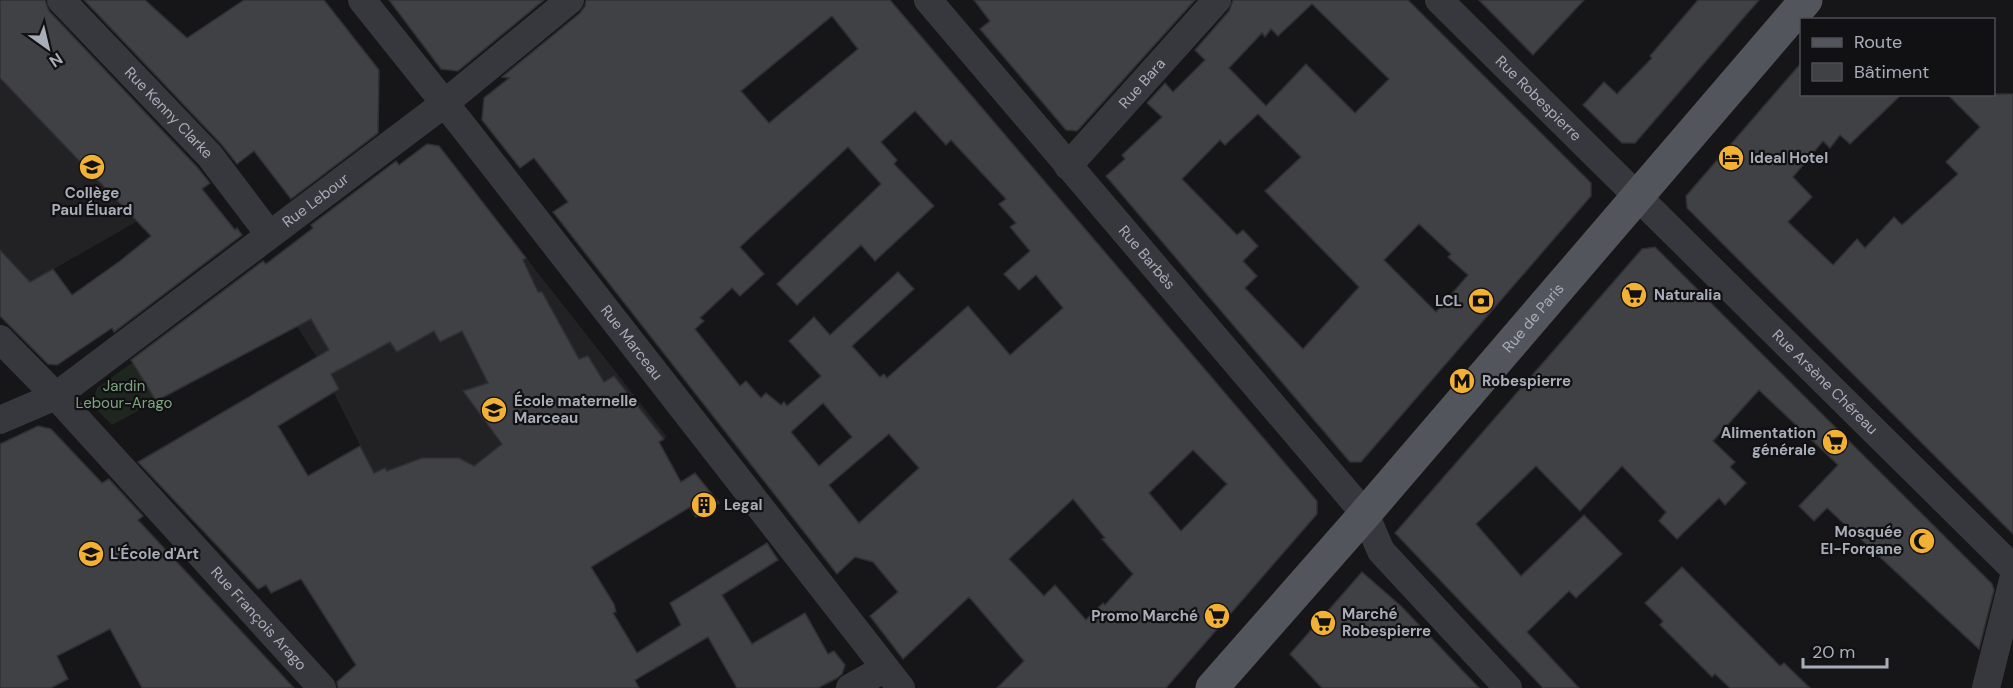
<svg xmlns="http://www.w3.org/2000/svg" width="2013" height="688" viewBox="0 0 2013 688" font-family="'DM Sans',sans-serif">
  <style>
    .built { fill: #222225 }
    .green { fill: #1e261f }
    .building { fill: #404145; stroke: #303034; stroke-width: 1.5; fill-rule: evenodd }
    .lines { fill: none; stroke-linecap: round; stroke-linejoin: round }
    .minor { stroke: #37383d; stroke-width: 28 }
    .major { stroke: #53555c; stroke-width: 33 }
    .labels { text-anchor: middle; stroke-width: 4.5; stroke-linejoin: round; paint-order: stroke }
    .street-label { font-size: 15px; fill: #a8adb8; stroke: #111113 }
    .poi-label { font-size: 15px; font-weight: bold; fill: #a8adb8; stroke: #111113; text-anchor: start }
    .park-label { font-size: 15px; fill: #7fa381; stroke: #111113 }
  </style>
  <rect width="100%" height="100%" fill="#161618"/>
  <g class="built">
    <path d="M0 0 199 186 235 230 237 228 240 231 201 260 162 207 0 300Z"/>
    <path d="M490 212 667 437 577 487 414 554 334 393 324 398 317 358 295 323Z"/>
  </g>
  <path class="green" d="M133 362 156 401 112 425 92 405 97 388Z"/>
  <g class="building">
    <path d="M0 0H45L49 11 197 167 210 183 202 189 235 230 237 228 242 235 114 332 112 328 57 365 48 364 0 316V250L30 282 53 269 72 295 120 261 151 236 0 78Z"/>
    <path d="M84 0H145L187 38 244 0H324L379 70 378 133 291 199 254 151 237 164 222 145Z"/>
    <path d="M389 0H544L458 71 441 69Z"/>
    <path d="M586 0H890L1317 501V514L1166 688H997L1024 661 969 597 903 659 870 616 898 592 873 562 855 557 837 574 553 212 568 202 534 158 520 168 482 120 484 98 509 78 502 77 580 13 585 6ZM832 16 858 49 769 123 741 91ZM915 111 946 145 951 140 1006 199 999 204 1016 223 1010 227 1030 251 1004 274 1019 290 1036 275 1063 308 1010 355 968 306 887 378 884 374 880 377 852 346 914 289 898 272 830 335 814 317 789 341 821 376 787 406 784 402 781 405 766 393 761 398 746 381 740 386 695 329 704 321 700 318 732 288 740 296 764 274 740 247 848 147 881 184 777 284 797 305 861 245 875 261 934 206 894 164 897 160 881 142ZM823 403 852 437 819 466 791 432ZM889 434 919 468 859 523 829 485ZM1193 450 1227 484 1181 531 1149 493ZM1073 499 1105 538 1102 539 1133 574 1105 605 1103 603 1086 620 1055 585 1044 596 1009 559Z"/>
    <path d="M974 0H1195L1077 131 1066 130 980 29 990 21Z"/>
    <path d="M1233 0H1408L1591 183V196L1361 462H1350L1106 176 1125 159 1122 155 1162 117 1147 103 1165 83 1173 92 1205 60 1195 50 1229 11ZM1312 4 1389 79 1355 113 1306 64 1266 106 1229 68 1262 33 1265 37 1271 29 1278 36ZM1258 114 1301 157 1265 191 1359 287 1303 349 1245 288 1257 276 1243 261 1258 246 1243 230 1237 235 1182 179 1220 140 1225 145ZM1419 224 1451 254 1448 257 1468 275 1436 312 1384 260Z"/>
    <path d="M1479 0H1584L1533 55Z"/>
    <path d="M1698 0H1759L1635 143H1622L1583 105 1604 82 1617 94 1652 58 1650 56Z"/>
    <path d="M1802 62V94H1902L1850 144 1840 135 1830 148 1823 141 1793 177 1812 197 1788 222 1833 265 1857 239 1865 248 1894 217 1902 225 1958 174 1946 162 1980 127 1947 94H2013V534L1687 208 1686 196Z"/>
    <path d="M427 144 439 146 526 258 523 260 538 292H542L579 359 588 356 604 382 614 376 664 439 659 442 681 482 695 473 719 503 696 517 690 507 591 567 614 604 616 612 613 613 637 653 681 625 670 603 767 543 778 560 722 595 752 644 805 613 828 654 834 651 845 665 842 674 837 678 818 688H737L708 637 635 680 639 688H338L337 682 356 665 301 579 271 593 266 585 258 589 138 462 329 350 311 319 156 401 131 360 263 261 266 264 313 228 311 225 396 161 399 165ZM434 331 440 342 462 331 488 383 463 391 502 444 474 466 459 458H422L387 471 385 468 374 473 360 446 308 476 278 426 339 389 331 374 390 342 397 352Z"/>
    <path d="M1655 247 1992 584 1994 590 1979 649 1827 508 1814 521 1799 506 1838 465 1759 390 1713 441 1735 462 1730 467 1746 483 1725 505 1719 498 1677 539 1659 521 1666 512 1622 466 1580 511 1536 466 1476 524 1521 576 1584 515 1622 554 1576 598 1569 591 1527 632 1579 688H1543L1395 533 1642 249Z"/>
    <path d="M38 426 51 429 102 483 109 479 143 516 138 520 294 688H142L110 629 57 656 68 679 51 688H0V444Z"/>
    <path d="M1682 567 1780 666 1784 663 1810 688H1730L1715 674 1712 677 1660 625 1663 621 1645 603Z"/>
    <path d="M1362 572 1402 607 1479 688H1322L1290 654Z"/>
  </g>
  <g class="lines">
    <g class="minor">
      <path id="s1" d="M61 0 210 156 269 234"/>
      <path id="s2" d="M362 0 462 125 901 688"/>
      <path id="s3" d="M928 0 1365 514 1381 551 1508 688"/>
      <path id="s4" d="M1439 0 2013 568"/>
      <path id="s5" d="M1068 166 1217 0"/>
      <path id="s6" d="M0 339 56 396 322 688"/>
      <path id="s7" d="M0 420 56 396 445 103 570 0"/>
      <path d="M850 688 885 668"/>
      <path d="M1986 688 2013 580"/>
    </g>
    <path class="major" id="s8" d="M1212 688 1365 514 1806 0"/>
  </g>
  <defs>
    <g id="hotel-disc" transform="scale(1.35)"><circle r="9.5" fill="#f2b134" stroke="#111113"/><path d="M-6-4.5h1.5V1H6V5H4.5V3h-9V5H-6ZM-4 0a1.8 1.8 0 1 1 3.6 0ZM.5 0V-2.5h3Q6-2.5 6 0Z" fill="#111"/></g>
    <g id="school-disc" transform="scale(1.35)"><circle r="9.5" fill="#f2b134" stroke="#111113"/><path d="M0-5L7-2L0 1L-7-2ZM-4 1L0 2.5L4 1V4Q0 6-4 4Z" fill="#111"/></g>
    <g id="supermarket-disc" transform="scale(1.35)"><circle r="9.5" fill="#f2b134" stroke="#111113"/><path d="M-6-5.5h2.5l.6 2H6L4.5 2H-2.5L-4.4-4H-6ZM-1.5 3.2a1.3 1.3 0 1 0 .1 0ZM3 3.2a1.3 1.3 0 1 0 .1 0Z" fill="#111"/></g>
    <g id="bank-disc" transform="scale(1.35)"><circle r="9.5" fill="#f2b134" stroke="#111113"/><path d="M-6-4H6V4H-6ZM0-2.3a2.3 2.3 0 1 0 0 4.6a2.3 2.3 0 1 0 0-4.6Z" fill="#111"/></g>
    <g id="metro-disc" transform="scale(1.35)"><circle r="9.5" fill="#f2b134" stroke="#111113"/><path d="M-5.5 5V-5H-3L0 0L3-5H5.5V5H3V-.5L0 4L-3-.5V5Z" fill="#111"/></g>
    <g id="building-disc" transform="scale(1.35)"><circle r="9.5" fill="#f2b134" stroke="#111113"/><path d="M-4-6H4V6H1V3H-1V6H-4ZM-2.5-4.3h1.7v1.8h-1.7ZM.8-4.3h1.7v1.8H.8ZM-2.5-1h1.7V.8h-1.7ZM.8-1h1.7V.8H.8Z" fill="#111"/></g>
    <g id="mosque-disc" transform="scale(1.35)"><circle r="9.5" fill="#f2b134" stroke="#111113"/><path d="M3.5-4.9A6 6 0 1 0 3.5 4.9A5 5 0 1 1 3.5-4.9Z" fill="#111"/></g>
    <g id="university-disc" transform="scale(1.35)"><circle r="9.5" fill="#f2b134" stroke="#111113"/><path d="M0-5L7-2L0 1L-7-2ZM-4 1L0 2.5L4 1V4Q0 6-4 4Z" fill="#111"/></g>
  </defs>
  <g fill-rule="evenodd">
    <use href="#hotel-disc" x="1731" y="158"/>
    <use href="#school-disc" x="92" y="167"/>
    <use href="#supermarket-disc" x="1634" y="295"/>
    <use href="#bank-disc" x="1481" y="301"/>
    <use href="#metro-disc" x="1462" y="381"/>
    <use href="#school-disc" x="494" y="410"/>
    <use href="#supermarket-disc" x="1835" y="442"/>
    <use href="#building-disc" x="704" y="505"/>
    <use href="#mosque-disc" x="1922" y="541"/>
    <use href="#university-disc" x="91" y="554"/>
    <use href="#supermarket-disc" x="1217" y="616"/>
    <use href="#supermarket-disc" x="1323" y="623"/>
  </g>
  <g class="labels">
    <g class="street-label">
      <text dy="5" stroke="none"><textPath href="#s5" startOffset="111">Rue Bara</textPath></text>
      <text dy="5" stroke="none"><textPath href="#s4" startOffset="140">Rue Robespierre</textPath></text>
      <text dy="5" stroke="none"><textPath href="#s1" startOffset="156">Rue Kenny Clarke</textPath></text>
      <text dy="5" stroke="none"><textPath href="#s7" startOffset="386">Rue Lebour</textPath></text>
      <text dy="5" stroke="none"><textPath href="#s3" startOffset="338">Rue Barbès</textPath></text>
      <text dy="5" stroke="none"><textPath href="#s8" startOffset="490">Rue de Paris</textPath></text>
      <text dy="5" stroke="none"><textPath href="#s2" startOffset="436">Rue Marceau</textPath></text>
      <text dy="5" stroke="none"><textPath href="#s4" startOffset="543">Rue Arsène Chéreau</textPath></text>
      <text dy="5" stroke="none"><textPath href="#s6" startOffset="381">Rue François Arago</textPath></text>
    </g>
    <g class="poi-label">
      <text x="1750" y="163">Ideal Hotel</text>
      <text x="92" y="198" text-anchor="middle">Collège<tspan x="92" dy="17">Paul Éluard</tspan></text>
      <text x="1654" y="300">Naturalia</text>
      <text x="1462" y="306" text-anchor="end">LCL</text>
      <text x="1482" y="386">Robespierre</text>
      <text x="514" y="406">École maternelle<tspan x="514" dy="17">Marceau</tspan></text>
      <text x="1816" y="438" text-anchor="end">Alimentation<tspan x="1816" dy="17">générale</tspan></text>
      <text x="724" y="510">Legal</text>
      <text x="1902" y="537" text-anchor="end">Mosquée<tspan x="1902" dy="17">El-Forqane</tspan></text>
      <text x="110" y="559">L'École d'Art</text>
      <text x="1342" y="619">Marché<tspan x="1342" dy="17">Robespierre</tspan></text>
      <text x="1198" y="621" text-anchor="end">Promo Marché</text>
    </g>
    <g class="park-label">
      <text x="124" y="391">Jardin<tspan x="124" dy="17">Lebour-Arago</tspan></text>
    </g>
  </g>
  <rect x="1800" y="18" width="195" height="78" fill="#111113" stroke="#4d4f55" stroke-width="1.5"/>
  <rect x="1812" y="38" width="30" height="9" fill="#53555c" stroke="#4d4f55" stroke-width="1.5"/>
  <text x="1854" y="48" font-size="18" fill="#a8adb8">Route</text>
  <rect x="1812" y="63" width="30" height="18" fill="#404145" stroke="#4d4f55" stroke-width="1.5"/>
  <text x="1854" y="78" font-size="18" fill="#a8adb8">Bâtiment</text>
  <g transform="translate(48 48) rotate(146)" stroke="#111113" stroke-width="4.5" paint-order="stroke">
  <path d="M0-4.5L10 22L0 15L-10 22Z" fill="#a8adb8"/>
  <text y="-9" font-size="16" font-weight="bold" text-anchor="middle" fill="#a8adb8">N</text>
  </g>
  <path d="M1803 658v9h84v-9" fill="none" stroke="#a8adb8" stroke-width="3"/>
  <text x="1812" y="658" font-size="18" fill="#a8adb8" stroke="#111113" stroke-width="4.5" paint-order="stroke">20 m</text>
</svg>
